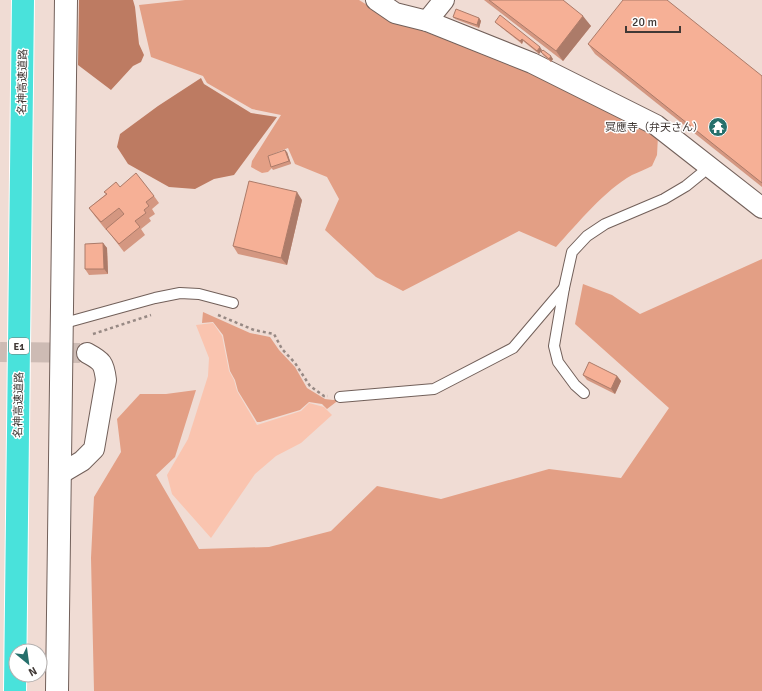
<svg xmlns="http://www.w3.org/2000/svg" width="762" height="691" viewBox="0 0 762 691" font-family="Signika,'Noto Sans JP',sans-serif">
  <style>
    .green { fill: #fac4af }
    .forest { fill: #e39f85 }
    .water { fill: #bd7b62 }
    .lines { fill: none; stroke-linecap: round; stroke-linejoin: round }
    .minor-tunnel { stroke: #cdbbb4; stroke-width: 20; stroke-dasharray: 20 10; stroke-linecap: butt }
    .service-casing { stroke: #72605a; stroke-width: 12 }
    .minor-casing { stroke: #72605a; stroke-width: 22 }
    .tertiary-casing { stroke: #72605a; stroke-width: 24 }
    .motorway-casing { stroke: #fff; stroke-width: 24 }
    .path { stroke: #978984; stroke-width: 2.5; stroke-dasharray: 3 3; stroke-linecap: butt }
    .service { stroke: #fff; stroke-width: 10 }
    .minor { stroke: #fff; stroke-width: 20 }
    .tertiary { stroke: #fff; stroke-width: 22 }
    .motorway { stroke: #49e2db; stroke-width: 22 }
    .wall { fill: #d49781 }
    .shaded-wall { fill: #ac7b69 }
    .building { fill: #f6b096; stroke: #ac7b69 }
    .labels { text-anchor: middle; stroke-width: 3; stroke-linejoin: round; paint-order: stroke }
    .shield { fill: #fff; stroke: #797472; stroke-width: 1 }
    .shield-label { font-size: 10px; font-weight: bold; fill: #403835 }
    .street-label { font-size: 11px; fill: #403835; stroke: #fff }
    .poi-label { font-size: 11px; fill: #403835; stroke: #fff; text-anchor: end }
  </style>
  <rect width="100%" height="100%" fill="#f0dcd4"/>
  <path class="green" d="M213 323 222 336 229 371 234 380 237 391 257 425 301 411 309 403 324 407 332 415 301 443 276 456 255 474 211 538 172 494 167 475 188 439 208 376 209 358 196 325Z"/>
  <g class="forest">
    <path d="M185 0H359L390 19 526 69 658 136 657 155 652 166C646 169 639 172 632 175 605 190 577 224 556 247L519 231 403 291 376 277 325 230 339 199 327 177 295 164 288 148 268 156 272 168 268 172 262 173 251 167 252 161 281 115 252 109 207 83 203 76 151 57 139 5Z"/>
    <path d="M762 259V691H94L91 558 94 497 121 452 117 419 140 394H166L196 390 175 457 156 475 199 549 269 547 331 531 377 486 441 499 549 469 621 478 669 408 575 324 583 284 612 295 640 314Z"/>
    <path d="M203 312 250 333 270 337 279 350 295 367 307 388 325 399 333 400 340 399 327 409 322 404 309 402 300 410 260 422H257L238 391 235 380 230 371 223 335 213 322 202 323Z"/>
  </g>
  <g class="water">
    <path d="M79 0H133L135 7 139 44 144 55 141 62 133 66 111 90 78 65Z"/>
    <path d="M201 78 204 84 251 113 277 117 234 175 214 179 195 189 169 187 128 164 117 147 120 134 158 106Z"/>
  </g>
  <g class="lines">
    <path class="minor-tunnel" d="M0 352 87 353"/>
    <g class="service-casing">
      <g id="service">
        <path d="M61 324 155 298 180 293 199 294 233 303"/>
        <path d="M584 393 575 385 558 362 554 346 564 288 572 252 587 236 605 224 664 199 686 186 702 173 708 166"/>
        <path d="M340 397 434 389 513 348 564 288"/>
      </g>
    </g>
    <g class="minor-casing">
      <g id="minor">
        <path d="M376 0 395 13 427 21 532 63 656 125 762 208"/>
        <path d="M427 21 444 0"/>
        <path d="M60 474 82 461 94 449 106 380C104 363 102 361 87 353"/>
      </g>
    </g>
    <g class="tertiary-casing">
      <path id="tertiary" d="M57 691 66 0"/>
    </g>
    <g class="motorway-casing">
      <path id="motorway" d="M15 691 23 0"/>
    </g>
    <g class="path">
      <path d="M218 315 254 330 274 334 282 349 295 363 310 386 324 396H328"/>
      <path d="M93 334 151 315"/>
    </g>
    <use href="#service" class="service"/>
    <use href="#minor" class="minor"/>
    <use href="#tertiary" class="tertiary"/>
    <use href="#motorway" class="motorway"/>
  </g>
  <g class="wall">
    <path d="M484 0H563L591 26 563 61Z"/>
    <path d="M453 17 479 18 481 21 479 28 455 19Z"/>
    <path d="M495 22 542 50 539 54 523 41 522 44 497 24Z"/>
    <path d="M588 44 762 76V187L595 54Z"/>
    <path d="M541 52 553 59 551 62 543 55Z"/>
    <path d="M287 152 291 164 273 170 271 167Z"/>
    <path d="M120 187 154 196 159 203 152 209 155 214 149 218 151 221 141 229 145 235 124 252 107 230H106L94 215 89 208 106 194 104 192Z"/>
    <path d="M302 200 287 265 238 254 233 246Z"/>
    <path d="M103 243 107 248 108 274 89 275 85 269Z"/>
    <path d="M583 375 617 376 621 381 615 394 587 380Z"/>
  </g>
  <g class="shaded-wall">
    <path d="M583 16 591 26 563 61 556 51Z"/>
    <path d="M479 18 481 21 479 28 477 25Z"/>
    <path d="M522 39 523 41 522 44 520 41Z"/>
    <path d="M540 47 542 50 539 54 537 51Z"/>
    <path d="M551 56 553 59 551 62 549 59Z"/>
    <path d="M285 150 287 152 291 164 289 161Z"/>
    <path d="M297 192 302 200 287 265 281 258Z"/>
    <path d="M103 243 107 248 108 274 104 269Z"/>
    <path d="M617 376 621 381 615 394 611 389Z"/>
  </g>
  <g class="building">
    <path d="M489 0H563L583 16 556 51Z"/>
    <path d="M623 0H667L762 76V183L588 44Z"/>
    <path d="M456 9 479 18 477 25 453 17Z"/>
    <path d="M500 15 540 47 537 51 522 39 520 41 495 22Z"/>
    <path d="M543 50 551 56 549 59 541 52Z"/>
    <path d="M285 150 289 161 271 167 268 156Z"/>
    <path d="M136 173 154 196 146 202 149 206 144 210 146 213 135 221 140 227 119 244 106 229 124 214 119 208 101 222 89 208 107 194 104 192 116 182 120 187Z"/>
    <path d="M249 181 297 192 281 258 233 246Z"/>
    <path d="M103 243 104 269H85V244Z"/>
    <path d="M589 362 617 376 611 389 583 375Z"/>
  </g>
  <defs>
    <g id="temple-disc" transform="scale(1)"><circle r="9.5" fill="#26706c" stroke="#fff"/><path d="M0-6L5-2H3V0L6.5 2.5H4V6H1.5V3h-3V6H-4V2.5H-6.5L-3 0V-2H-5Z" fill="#fff"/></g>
  </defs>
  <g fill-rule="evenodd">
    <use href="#temple-disc" x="718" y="127"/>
  </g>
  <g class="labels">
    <rect class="shield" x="9" y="338" width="20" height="16" rx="3"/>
    <g class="shield-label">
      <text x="19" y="350">E1</text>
    </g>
    <g class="street-label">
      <text transform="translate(22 82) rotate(-89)" y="4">名神高速道路</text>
      <text transform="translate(18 405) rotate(-89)" y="4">名神高速道路</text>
    </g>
    <g class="poi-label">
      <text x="704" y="131">冥應寺（弁天さん）</text>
    </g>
  </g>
  <g transform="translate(28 663) rotate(151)"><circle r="19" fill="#ffffff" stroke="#b3afae"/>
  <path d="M0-3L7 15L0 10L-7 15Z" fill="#26706c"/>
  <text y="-6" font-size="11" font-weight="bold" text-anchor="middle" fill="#403835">N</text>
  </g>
  <path d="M626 26v6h54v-6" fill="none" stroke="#403835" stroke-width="2"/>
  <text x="632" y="26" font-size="12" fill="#403835" stroke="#ffffff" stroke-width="3" paint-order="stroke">20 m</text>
</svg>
